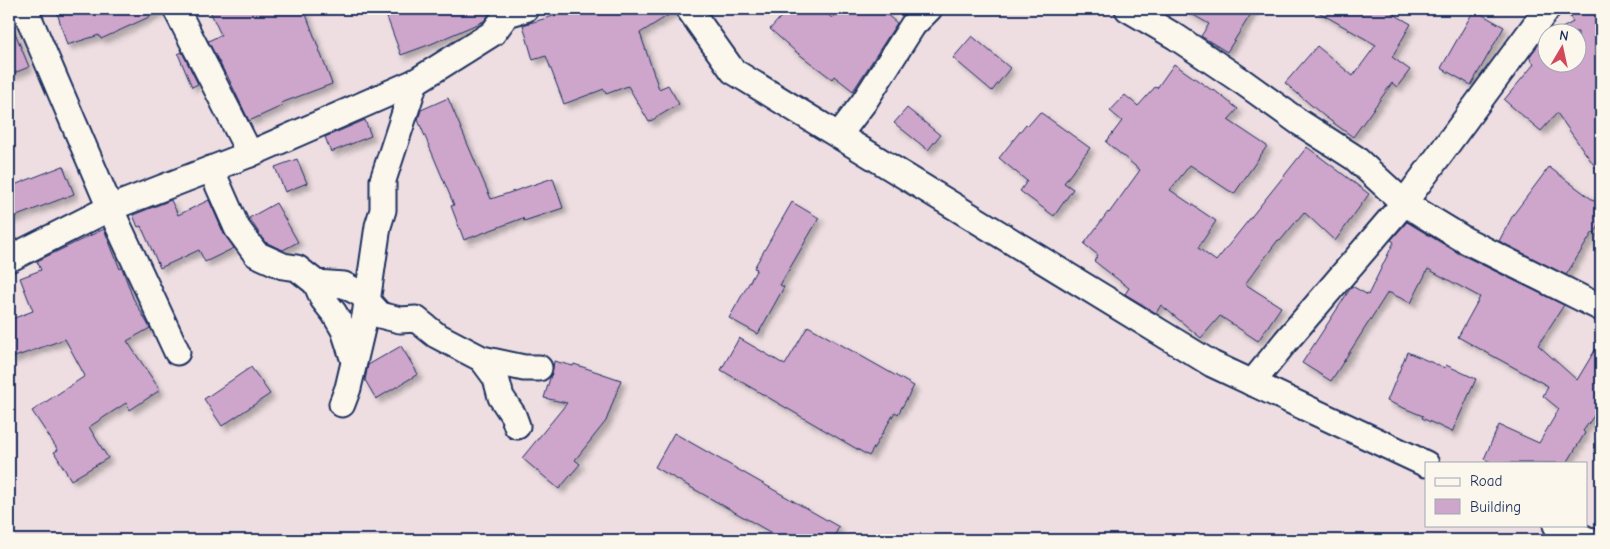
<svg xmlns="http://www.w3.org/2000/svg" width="1610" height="549" viewBox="0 0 1610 549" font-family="'Comic Neue',sans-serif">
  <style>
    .building { fill: #cea5cb; stroke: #1b2f5e; filter: url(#shadow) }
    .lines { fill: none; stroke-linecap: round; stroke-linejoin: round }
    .minor-casing { stroke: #1b2f5e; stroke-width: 29 }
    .minor { stroke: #fbf7ec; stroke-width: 25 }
  </style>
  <defs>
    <filter id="shadow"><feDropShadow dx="4.5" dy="4.5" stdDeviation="2.5" flood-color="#0004"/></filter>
  </defs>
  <rect width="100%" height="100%" fill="#eedee2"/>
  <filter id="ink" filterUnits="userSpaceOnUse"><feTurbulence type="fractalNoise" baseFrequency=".02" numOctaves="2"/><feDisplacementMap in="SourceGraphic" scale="10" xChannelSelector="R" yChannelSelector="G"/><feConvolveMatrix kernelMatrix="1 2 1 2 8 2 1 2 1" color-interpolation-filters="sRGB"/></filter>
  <g filter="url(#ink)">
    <g class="building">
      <path d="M56 9H162V11L101 39 99 35 67 45Z"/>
      <path d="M209 9H304L332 84 281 103 282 106 249 121 226 73H225L208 41 221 35Z"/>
      <path d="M384 9H493L484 21 431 44 401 55Z"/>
      <path d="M577 9H675V11L640 33 659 89 668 85 679 104 649 122 628 86 606 94 604 89 564 104 546 56 533 60 523 25Z"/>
      <path d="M788 9H822L832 18 840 9H880L897 23 853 91 834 76 832 79 795 51 770 29Z"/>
      <path d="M1183 9H1254L1227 52 1201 36 1209 24Z"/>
      <path d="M1313 9H1385L1411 24 1392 57 1410 70 1397 87 1392 83 1353 137 1324 116 1285 83 1317 46 1353 76 1376 45Z"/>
      <path d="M1566 9H1601V175L1557 113 1541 131 1504 100 1534 64 1529 57 1542 40 1548 37V62H1578V32H1555L1573 22Z"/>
      <path d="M1474 10 1504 27 1471 85 1441 68Z"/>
      <path d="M9 18 29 67 9 75Z"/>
      <path d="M972 36 1010 68 992 91 953 58Z"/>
      <path d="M182 52 198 84 192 87 178 54Z"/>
      <path d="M1174 64 1213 91 1214 90 1238 109 1228 120 1267 146 1234 194 1190 165 1170 190 1216 221 1198 248 1216 261 1307 147 1369 194 1335 241 1304 212 1280 241 1278 240 1245 284 1281 307 1258 341 1220 316 1201 338 1161 305 1156 313 1125 294 1129 288 1094 261 1098 255 1084 244 1108 212 1109 213 1140 170 1106 142 1122 121 1110 111 1125 95 1138 106 1155 87 1157 88Z"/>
      <path d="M448 98 491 199 553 178 563 208 524 221 523 218 464 240 451 206 454 205 418 120 421 110Z"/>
      <path d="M907 108 940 135 928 150 894 123Z"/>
      <path d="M1040 112 1090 148 1064 183 1073 189 1054 216 1020 191 1027 181 999 158 1026 124 1028 126Z"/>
      <path d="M365 120 371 136 331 152 325 137Z"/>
      <path d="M297 159 307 183 285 192 275 167Z"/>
      <path d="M63 166 74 194 9 219V187Z"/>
      <path d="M1549 167 1601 206V224L1594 233 1593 232 1566 275 1499 241 1513 215Z"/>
      <path d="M171 200 178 215 209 200 224 234 234 248 205 262 199 250 160 268 141 226 138 227 133 215Z"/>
      <path d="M792 202 819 218 780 285 784 287 758 334 729 318 757 269 754 268Z"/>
      <path d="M276 203 298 242 283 250 265 242 249 218Z"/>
      <path d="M1407 222 1458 253 1564 305 1538 345 1577 380 1601 340V406L1583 431 1585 433 1567 463H1493L1484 459 1499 425 1539 443 1559 409 1543 396 1548 386 1458 337 1480 297 1428 269 1411 303 1388 292 1331 381 1302 363 1352 286 1368 295 1394 242 1391 240Z"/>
      <path d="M104 229 120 269 122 268 133 298 150 328 127 341 160 390 130 410 126 403 89 427 108 458 71 480 54 452 58 450 32 411 85 376 65 339 9 359V320L33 311 20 278 41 270 37 261Z"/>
      <path d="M808 326 914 386 898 414 895 412 869 456 721 370 739 338 785 365Z"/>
      <path d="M401 346 418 374 376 399 365 380 368 365Z"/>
      <path d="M1407 352 1445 368 1446 365 1476 379 1452 432 1422 418 1423 416 1387 401Z"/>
      <path d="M554 361 573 366 574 364 621 380 606 421 575 460 580 464 559 489 522 458 567 403 544 398 553 368Z"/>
      <path d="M251 367 270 394 222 426 204 399Z"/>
      <path d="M674 433 839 527 832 540H784L655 467Z"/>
    </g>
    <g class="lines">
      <g class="minor-casing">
        <g id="minor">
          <path d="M25 9 110 208 177 352"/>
          <path d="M176 9 250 154"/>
          <path d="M689 9 733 71 1212 364 1426 464"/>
          <path d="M1128 9 1176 37 1243 82 1299 122 1355 158 1404 203 1465 240 1601 308"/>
          <path d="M839 135 864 102 913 25 929 9"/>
          <path d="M211 169 237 228 256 254 283 266 297 268 316 283 344 285 361 294 380 315 400 320 416 319 436 335 482 359 524 368H539"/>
          <path d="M9 259 110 208 250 154 415 82 493 33 507 14 525 9"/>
          <path d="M316 283 323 299 334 313 344 330 354 361"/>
          <path d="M482 359 496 378 501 397 513 415 517 426"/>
          <path d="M1252 383 1286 341 1404 203 1547 9"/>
          <path d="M342 404 348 388 365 316 378 226 383 210V180L415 82"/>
          <path d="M1556 525 1588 540"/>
        </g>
      </g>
      <use href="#minor" class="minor"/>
    </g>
  </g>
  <rect width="1610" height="549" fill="none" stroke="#fbf7ec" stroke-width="30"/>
  <rect x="15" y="15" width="1580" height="519" fill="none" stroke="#1b2f5e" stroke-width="2" filter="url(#ink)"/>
  <rect x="1425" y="462" width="162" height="65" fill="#fbf7ec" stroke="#a1a7b3"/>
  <rect x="1435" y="478" width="25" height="8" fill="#fbf7ec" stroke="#a1a7b3"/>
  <text x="1470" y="486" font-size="15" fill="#1b2f5e">Road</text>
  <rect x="1435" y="499" width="25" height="15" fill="#cea5cb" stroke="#a1a7b3"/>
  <text x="1470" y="512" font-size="15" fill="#1b2f5e">Building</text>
  <g transform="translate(1562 48) rotate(9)"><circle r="24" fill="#fbf7ec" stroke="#a1a7b3"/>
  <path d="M0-4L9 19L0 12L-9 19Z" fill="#d1495b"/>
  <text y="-8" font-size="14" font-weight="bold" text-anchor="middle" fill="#1b2f5e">N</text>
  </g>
</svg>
